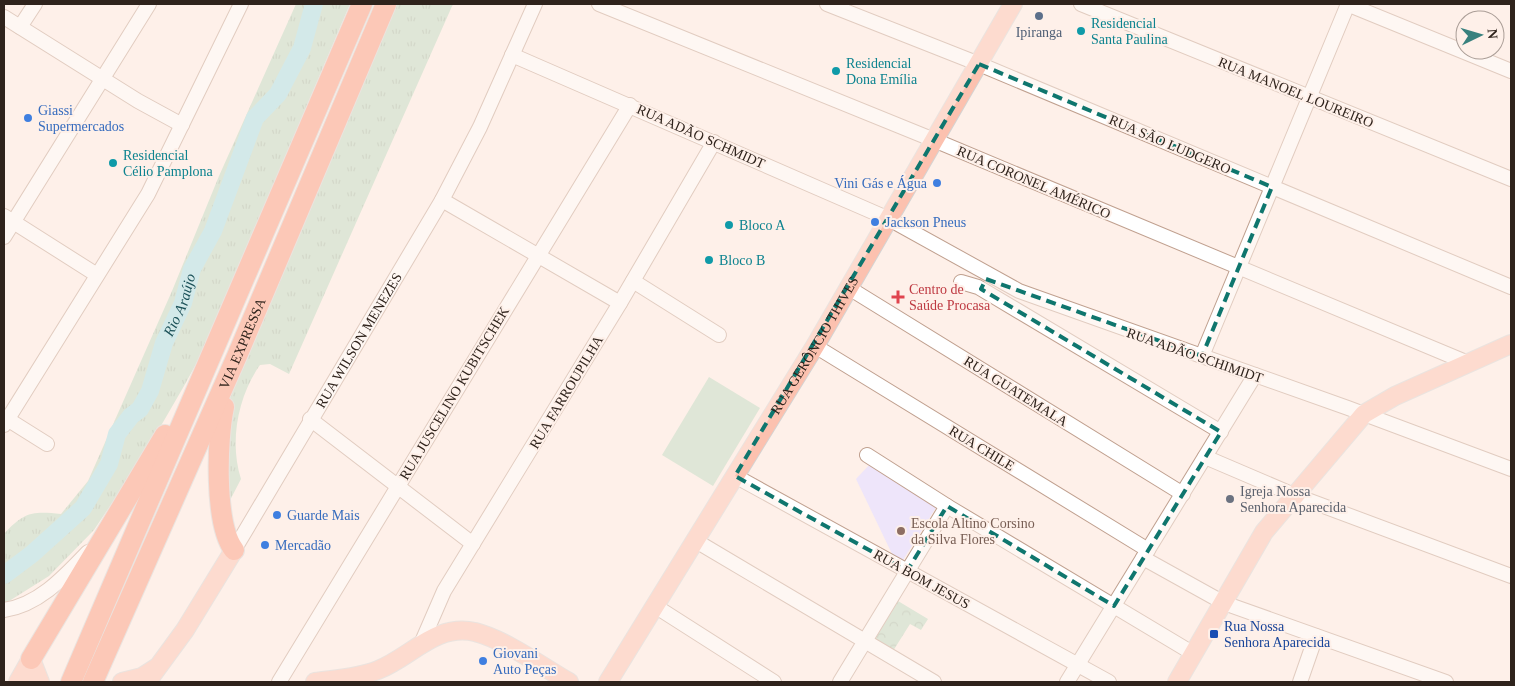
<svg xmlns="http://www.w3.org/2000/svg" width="1515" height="686" viewBox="0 0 1515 686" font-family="'Times New Roman',serif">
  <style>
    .education { fill: #eee5fa }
    .grass { fill: url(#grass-tufts) }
    .park { fill: url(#park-crowns) }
    .garden { fill: #bbd9c0 }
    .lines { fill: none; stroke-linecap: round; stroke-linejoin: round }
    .river { stroke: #a1e0e9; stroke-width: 18 }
    .minor-casing { stroke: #c0a08f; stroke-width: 16 }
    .major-casing { stroke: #d5d3d2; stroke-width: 20 }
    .highway-casing { stroke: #d5d3d2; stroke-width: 22 }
    .minor { stroke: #fff; stroke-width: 14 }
    .major { stroke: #fcc1af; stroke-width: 18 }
    .highway { stroke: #fa977a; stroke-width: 20 }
    .marked { fill: none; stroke: #0f766e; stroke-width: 4; stroke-dasharray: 10 6; stroke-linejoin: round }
    .service-dot { fill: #5c6f8a; stroke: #fef0e9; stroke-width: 2 }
    .culture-dot { fill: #0f9aa8; stroke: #fef0e9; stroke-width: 2 }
    .shop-dot { fill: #3f7fe0; stroke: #fef0e9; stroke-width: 2 }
    .health-dot { fill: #e0444e; stroke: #fef0e9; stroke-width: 2 }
    .worship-dot { fill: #6b7280; stroke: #fef0e9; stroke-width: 2 }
    .education-dot { fill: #8d6e63; stroke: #fef0e9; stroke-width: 2 }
    .transit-dot { fill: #1a4fb4; stroke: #fef0e9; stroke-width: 2 }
    .labels { text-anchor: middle; stroke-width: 4; stroke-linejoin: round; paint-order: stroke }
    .culture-label { font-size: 14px; fill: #0d838f; stroke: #fef0e9; text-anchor: start }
    .service-label { font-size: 14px; fill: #4e5e75; stroke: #fef0e9 }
    .street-label { font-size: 14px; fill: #2f231c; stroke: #fef0e9 }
    .shop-label { font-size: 14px; fill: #366cbe; stroke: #fef0e9; text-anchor: start }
    .health-label { font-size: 14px; fill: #be3a42; stroke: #fef0e9; text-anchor: start }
    .worship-label { font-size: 14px; fill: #5b616d; stroke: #fef0e9; text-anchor: start }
    .education-label { font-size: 14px; fill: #785e54; stroke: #fef0e9; text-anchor: start }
    .transit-label { font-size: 14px; fill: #164399; stroke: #fef0e9; text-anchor: start }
    .water-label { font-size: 15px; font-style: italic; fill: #1b5158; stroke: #fef0e9 }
  </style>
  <defs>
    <pattern id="grass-tufts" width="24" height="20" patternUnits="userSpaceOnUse" patternTransform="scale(1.25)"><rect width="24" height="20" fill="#bbd9c0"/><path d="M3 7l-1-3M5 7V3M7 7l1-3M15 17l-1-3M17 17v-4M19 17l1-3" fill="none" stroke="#a1baa4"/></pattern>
    <pattern id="park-crowns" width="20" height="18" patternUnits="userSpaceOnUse" patternTransform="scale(1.25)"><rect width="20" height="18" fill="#bbd9c0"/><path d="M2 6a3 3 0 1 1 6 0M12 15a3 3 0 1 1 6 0" fill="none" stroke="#a1baa4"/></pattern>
  </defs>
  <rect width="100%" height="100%" fill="#fef0e9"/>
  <path class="education" d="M872 462 937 506 903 560 893 556 856 479Z"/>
  <g class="grass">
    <path d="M296 4H350L201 355 184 386 144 455 94 530 49 576 6 603 4 602V534C24 512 32 511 61 514L88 481 172 291 219 176Z"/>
    <path d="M397 4H453L289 374 270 364 260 365C238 396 229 442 241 479L226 508V413L233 382Z"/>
  </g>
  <path class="park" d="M898 601 928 619 921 630 910 624 893 651 875 639Z"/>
  <path class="garden" d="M709 377 760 408 713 486 662 455Z"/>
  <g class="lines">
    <path class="river" id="s1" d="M4 575 32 554 83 508 109 464 117 434 131 416 140 409 150 391 164 343 183 303 192 269 213 231 255 118 278 94 302 48 314 4"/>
    <g class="minor-casing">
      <g id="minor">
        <path d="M599 4 934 140 1468 363"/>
        <path d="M827 4 979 64 1511 287"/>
        <path d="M1081 4 1511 179"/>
        <path d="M1347 4 1511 71"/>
        <path d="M4 17 138 101 182 125"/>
        <path d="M20 27 35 4"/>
        <path d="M512 55 889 219 1019 291 1348 408 1511 469"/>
        <path d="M442 200 620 303"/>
        <path d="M4 216 97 275"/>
        <path d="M4 237 149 4"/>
        <path d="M633 281 719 335"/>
        <path d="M961 282 978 287 1221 432"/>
        <path d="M849 288 1183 494"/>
        <path d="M815 346 1148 550"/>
        <path d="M1202 356 1348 4"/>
        <path d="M4 417 47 444"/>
        <path d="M310 419 473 544"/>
        <path d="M4 425 148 194 241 4"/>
        <path d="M867 455 947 506 1194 654"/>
        <path d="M1205 457 1294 495 1511 576"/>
        <path d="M735 476 1109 682"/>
        <path d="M696 541 934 682"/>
        <path id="s2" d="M234 550 442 200 480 127 535 4"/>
        <path d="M1143 558 1224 603 1446 682"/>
        <path d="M655 606 774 682"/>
        <path d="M4 610C39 605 65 576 88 552"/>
        <path d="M421 644 444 591 620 303 714 142"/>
        <path d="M279 682 630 105"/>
        <path d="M840 682 947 506"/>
        <path d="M1067 682 1255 375"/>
        <path d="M1300 682 1316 636"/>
      </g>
    </g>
    <g class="major-casing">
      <g id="major">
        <path d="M31 659 40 682"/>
        <path d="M18 682 31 659"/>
        <path d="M122 682 142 677 156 668"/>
        <path d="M147 682 185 630 234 550"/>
        <path d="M315 682C336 679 358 678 378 670 411 657 436 623 475 632 506 640 541 666 569 682"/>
        <path id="s3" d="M608 682 815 346 1013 4"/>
        <path d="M1177 682 1264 532 1364 414 1395 396 1511 344"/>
      </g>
    </g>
    <g class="highway-casing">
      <g id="highway">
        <path d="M224 407C217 439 214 524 234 550"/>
        <path d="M31 659 165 435"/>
        <path d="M71 682 362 4"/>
        <path id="s4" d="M93 682 237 356 386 4"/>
      </g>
    </g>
    <use href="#minor" class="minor"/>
    <use href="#major" class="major"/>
    <use href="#highway" class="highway"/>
  </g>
  <path d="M0 0H1515V686H0ZM979 64 1272 187 1202 356 986 279 981 289 1221 432 1114 606 947 506 907 571 735 476Z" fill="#fef0e9" fill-opacity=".55" fill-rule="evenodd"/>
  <path class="marked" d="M979 64 1272 187 1202 356 986 279 981 289 1221 432 1114 606 947 506 907 571 735 476Z"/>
  <circle class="service-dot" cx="1039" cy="16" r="5"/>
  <g class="culture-dot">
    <circle cx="1081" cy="31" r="5"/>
    <circle cx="836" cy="71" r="5"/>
    <circle cx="113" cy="163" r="5"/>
    <circle cx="729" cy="225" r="5"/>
    <circle cx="709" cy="260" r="5"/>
  </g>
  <g class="shop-dot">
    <circle cx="28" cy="118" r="5"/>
    <circle cx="937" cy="183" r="5"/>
    <circle cx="875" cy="222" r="5"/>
    <circle cx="277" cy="515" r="5"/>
    <circle cx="265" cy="545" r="5"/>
    <circle cx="483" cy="661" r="5"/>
  </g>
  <path class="health-dot" d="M895.5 289.5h5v5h5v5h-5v5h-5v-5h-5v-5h5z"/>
  <circle class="worship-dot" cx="1230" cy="499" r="5"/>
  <circle class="education-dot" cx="901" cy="531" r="5"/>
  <rect class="transit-dot" x="1209" y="629" width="10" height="10" rx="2.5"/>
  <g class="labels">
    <g class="culture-label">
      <text x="1091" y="28">Residencial<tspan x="1091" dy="16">Santa Paulina</tspan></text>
      <text x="846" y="68">Residencial<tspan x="846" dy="16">Dona Emília</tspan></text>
      <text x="123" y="160">Residencial<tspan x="123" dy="16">Célio Pamplona</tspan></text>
      <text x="739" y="230">Bloco A</text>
      <text x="719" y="265">Bloco B</text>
    </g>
    <g class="service-label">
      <text x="1039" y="37">Ipiranga</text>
    </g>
    <g class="street-label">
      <text transform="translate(1296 92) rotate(22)" y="5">RUA MANOEL LOUREIRO</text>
      <text transform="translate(701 136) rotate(24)" y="5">RUA ADÃO SCHMIDT</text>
      <text transform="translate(1170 144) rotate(23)" y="5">RUA SÃO LUDGERO</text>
      <text transform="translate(1034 182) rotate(23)" y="5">RUA CORONEL AMÉRICO</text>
      <text dy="5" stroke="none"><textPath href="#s2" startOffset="244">RUA WILSON MENEZES</textPath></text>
      <text dy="5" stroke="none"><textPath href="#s4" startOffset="370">VIA EXPRESSA</textPath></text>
      <text dy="5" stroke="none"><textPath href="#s3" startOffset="395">RUA GERÔNCIO THIVES</textPath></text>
      <text transform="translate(1195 355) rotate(19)" y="5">RUA ADÃO SCHIMIDT</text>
      <text transform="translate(1016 391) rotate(32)" y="5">RUA GUATEMALA</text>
      <text transform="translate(566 392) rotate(-59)" y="5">RUA FARROUPILHA</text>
      <text transform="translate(454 393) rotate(-59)" y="5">RUA JUSCELINO KUBITSCHEK</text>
      <text transform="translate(982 448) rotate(31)" y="5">RUA CHILE</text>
      <text transform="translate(922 579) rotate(29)" y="5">RUA BOM JESUS</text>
    </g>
    <g class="shop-label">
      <text x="38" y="115">Giassi<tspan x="38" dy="16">Supermercados</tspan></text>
      <text x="927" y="188" text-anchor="end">Vini Gás e Água</text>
      <text x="885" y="227">Jackson Pneus</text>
      <text x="287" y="520">Guarde Mais</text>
      <text x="275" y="550">Mercadão</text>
      <text x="493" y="658">Giovani<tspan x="493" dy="16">Auto Peças</tspan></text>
    </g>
    <g class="health-label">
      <text x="909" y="294">Centro de<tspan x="909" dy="16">Saúde Procasa</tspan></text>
    </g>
    <g class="worship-label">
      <text x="1240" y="496">Igreja Nossa<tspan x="1240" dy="16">Senhora Aparecida</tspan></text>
    </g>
    <g class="education-label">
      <text x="911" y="528">Escola Altino Corsino<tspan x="911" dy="16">da Silva Flores</tspan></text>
    </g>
    <g class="transit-label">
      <text x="1224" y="631">Rua Nossa<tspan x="1224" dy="16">Senhora Aparecida</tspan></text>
    </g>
    <g class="water-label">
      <text dy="5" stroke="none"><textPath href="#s1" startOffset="332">Rio Araújo</textPath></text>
    </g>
  </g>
  <rect width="1515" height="686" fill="none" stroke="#2f231c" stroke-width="10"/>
  <g transform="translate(1480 35) rotate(85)"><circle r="24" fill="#fef0e9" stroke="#ab9e97"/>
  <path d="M0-4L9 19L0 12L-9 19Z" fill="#38817e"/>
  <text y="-8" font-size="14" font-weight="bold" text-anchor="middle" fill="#2f231c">N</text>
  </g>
</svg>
